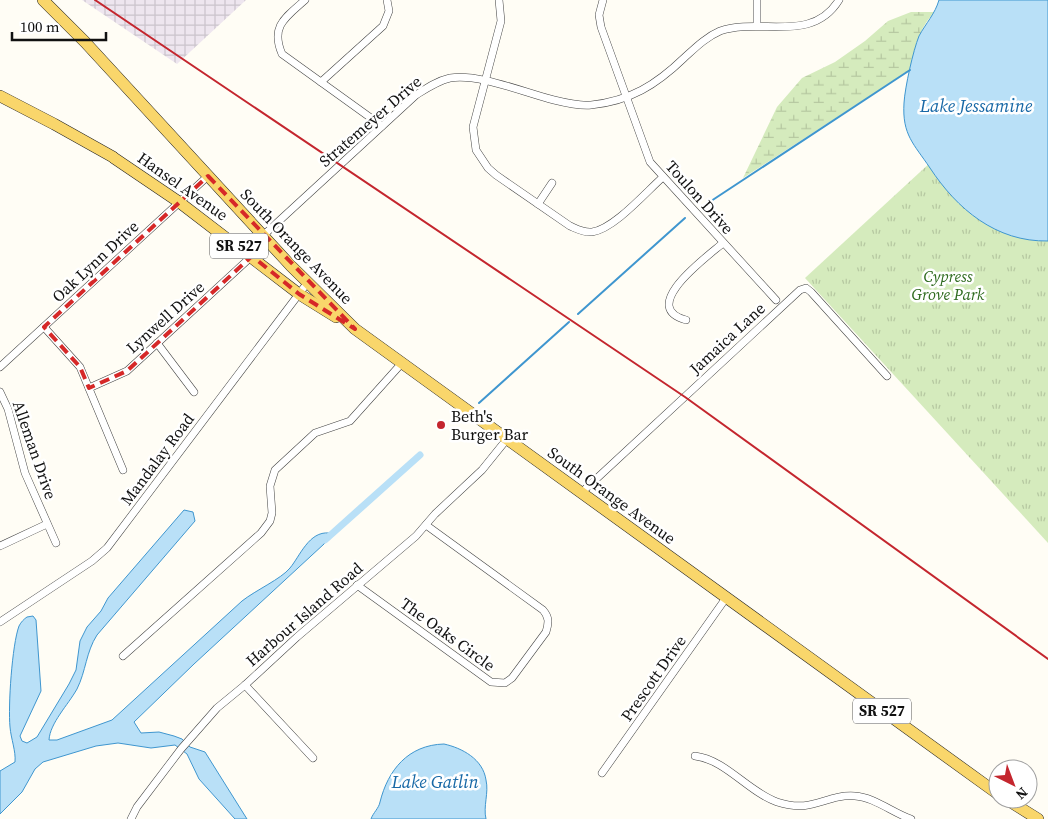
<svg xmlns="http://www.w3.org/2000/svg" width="1048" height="819" viewBox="0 0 1048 819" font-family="'Source Serif 4',serif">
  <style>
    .industrial { fill: url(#industrial-grid) }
    .grass { fill: url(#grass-tufts) }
    .wetland { fill: url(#wetland-marsh) }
    .water { fill: #b9e0f7; stroke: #3f96cf }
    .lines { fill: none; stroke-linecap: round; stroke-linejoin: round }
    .stream { stroke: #3f96cf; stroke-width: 2 }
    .canal { stroke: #b9e0f7; stroke-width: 7 }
    .minor-casing { stroke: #444; stroke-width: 8 }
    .primary-casing { stroke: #222; stroke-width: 12 }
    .minor { stroke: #fff; stroke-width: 7 }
    .primary { stroke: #f9d66b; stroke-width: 11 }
    .rail { stroke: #c4262e; stroke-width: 2 }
    .marked { fill: none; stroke: #d62828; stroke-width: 4; stroke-dasharray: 10 6; stroke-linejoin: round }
    .poi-dot { fill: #c4262e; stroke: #fff; stroke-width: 2 }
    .labels { text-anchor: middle; stroke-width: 5; stroke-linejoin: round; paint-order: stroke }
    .shield { fill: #fff; stroke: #585858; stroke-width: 1 }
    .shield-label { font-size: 15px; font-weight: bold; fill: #111 }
    .street-label { font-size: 16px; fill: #111; stroke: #fff }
    .park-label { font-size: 16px; font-style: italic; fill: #2f6b1f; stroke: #fff }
    .poi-label { font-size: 16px; fill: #111; stroke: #fff; text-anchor: start }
    .water-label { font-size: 18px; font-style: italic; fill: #1768a6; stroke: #fff }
  </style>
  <defs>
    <pattern id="industrial-grid" width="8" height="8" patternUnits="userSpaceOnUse" patternTransform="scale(1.25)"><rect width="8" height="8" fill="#eee6ef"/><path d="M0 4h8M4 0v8" fill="none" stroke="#cbc4cc"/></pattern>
    <pattern id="grass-tufts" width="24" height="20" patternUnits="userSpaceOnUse" patternTransform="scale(1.25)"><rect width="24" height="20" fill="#d5ebbd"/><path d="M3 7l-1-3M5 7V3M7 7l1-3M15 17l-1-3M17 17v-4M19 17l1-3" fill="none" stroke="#b6c8a1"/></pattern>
    <pattern id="wetland-marsh" width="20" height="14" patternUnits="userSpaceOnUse" patternTransform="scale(1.25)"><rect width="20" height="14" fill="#d5ebbd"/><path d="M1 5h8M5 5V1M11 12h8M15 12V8" fill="none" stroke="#b6c8a1"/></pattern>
  </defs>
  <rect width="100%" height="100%" fill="#fffdf5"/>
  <path class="industrial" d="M82 0H246L177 64Z"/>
  <path class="grass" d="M1048 54V543L805 278Z"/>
  <path class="wetland" d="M911 12H935C919 27 915 49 910 70L743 178 777 107 802 78 835 62 865 41 888 21Z"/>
  <g class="water">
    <path d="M939 0H1048V241C996 242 957 209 930 168 914 144 902 135 904 103 905 87 913 51 919 36 926 23 935 14 939 0Z"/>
    <path d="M184 510 193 512 195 521 97 635C86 652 86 671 77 689 68 705 50 723 49 740H57L112 720 242 601C256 590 281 579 290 568 300 556 309 531 329 533L331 535 324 544 194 664 134 722 141 733 159 732 174 736 182 739 190 747 205 752 247 819H235L199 779 187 754 175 745 151 748 118 743 96 746 43 762 35 769 22 792 0 814V771L15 762C16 751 11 739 10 727 8 706 12 645 19 626 21 622 24 619 27 617L33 616 36 620 41 691 20 736 22 741 27 743 37 737 69 684 76 670 80 641 87 627 101 611 108 598Z"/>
    <path d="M444 744C462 748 483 759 486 780 489 793 483 806 486 819H371C373 813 379 808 380 802 388 770 408 745 444 744Z"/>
  </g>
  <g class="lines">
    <g class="stream">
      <path d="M705 205 910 70"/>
      <path d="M578 314 685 218"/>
      <path d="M479 403 569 322"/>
    </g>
    <path class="canal" d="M325 540 420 455"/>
    <g class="minor-casing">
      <g id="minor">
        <path d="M305 0C286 17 270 26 282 54L382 126"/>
        <path d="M499 0 501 21 473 127 476 150 488 168 496 175 570 226C577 229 584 233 592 232 614 229 646 192 663 177"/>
        <path d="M603 0 599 15 601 27 650 162 776 300"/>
        <path d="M757 26V0"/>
        <path d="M321 82 383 26 389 11 387 0"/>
        <path d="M538 204 552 183"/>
        <path d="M686 320C637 307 708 256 723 243"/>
        <path d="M44 327 80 367 123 470"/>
        <path d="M157 343 194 392"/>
        <path d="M0 367 208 176"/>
        <path d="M89 388 127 371 252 256 267 232 416 95C427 88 437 81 450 78 479 73 525 93 554 100 566 103 579 106 591 105 630 101 656 85 684 58 695 48 706 37 720 31 761 17 812 44 839 0"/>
        <path d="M0 392 8 409 25 473 56 543"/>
        <path d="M581 493 800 290 806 288 811 292 887 376"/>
        <path d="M0 546 47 524"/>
        <path d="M357 585 491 682 505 683 512 678 546 632C549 622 549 617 543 610L426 525"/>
        <path d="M0 622 92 561 107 548 308 282"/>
        <path d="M123 656 261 533 270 521 272 513 270 486 275 470 315 433 350 421 402 363"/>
        <path d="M245 685 313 758"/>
        <path d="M695 756C726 760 747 791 777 802 814 814 824 794 855 796 874 797 893 813 911 819"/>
        <path d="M602 773 726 598"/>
        <path d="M131 819 137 807 181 749 217 708 245 685 297 637 416 536 435 514 482 470 507 439"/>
      </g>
    </g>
    <g class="primary-casing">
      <g id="primary">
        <path d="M43 0 85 42 291 266 355 329 998 794"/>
        <path d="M0 96 54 124 113 157"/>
        <path d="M114 158 179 202 299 294 336 317"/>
        <path d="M1006 799 1038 819"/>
      </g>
    </g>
    <use href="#minor" class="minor"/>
    <use href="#primary" class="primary"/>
    <path class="rail" d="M95 0 685 397 1048 659"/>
  </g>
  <path class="marked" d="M208 176 355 329 299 294 252 256 127 371 89 388 80 367 44 327Z"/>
  <circle class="poi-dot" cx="441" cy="425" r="5"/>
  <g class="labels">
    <g class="shield">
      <rect x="210" y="233.5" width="58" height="25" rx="4"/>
      <rect x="853" y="698.5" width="58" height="25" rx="4"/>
    </g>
    <g class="shield-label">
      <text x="239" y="251">SR 527</text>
      <text x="882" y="716">SR 527</text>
    </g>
    <g class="street-label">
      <text transform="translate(370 121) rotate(-41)" y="6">Stratemeyer Drive</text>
      <text transform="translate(183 186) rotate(35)" y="6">Hansel Avenue</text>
      <text transform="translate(700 197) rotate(48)" y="6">Toulon Drive</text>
      <text transform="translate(297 246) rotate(46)" y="6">South Orange Avenue</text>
      <text transform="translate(95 261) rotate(-43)" y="6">Oak Lynn Drive</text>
      <text transform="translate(165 317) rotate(-42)" y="6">Lynwell Drive</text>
      <text transform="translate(727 338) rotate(-43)" y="6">Jamaica Lane</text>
      <text transform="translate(35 450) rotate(71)" y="6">Alleman Drive</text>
      <text transform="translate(157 459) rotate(-53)" y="6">Mandalay Road</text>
      <text transform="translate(612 495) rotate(36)" y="6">South Orange Avenue</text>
      <text transform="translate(304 614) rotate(-41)" y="6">Harbour Island Road</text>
      <text transform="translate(448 634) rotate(36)" y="6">The Oaks Circle</text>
      <text transform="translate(653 678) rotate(-55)" y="6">Prescott Drive</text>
    </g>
    <g class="park-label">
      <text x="948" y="282">Cypress<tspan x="948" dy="18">Grove Park</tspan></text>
    </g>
    <g class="poi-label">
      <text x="451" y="422">Beth's<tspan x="451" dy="18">Burger Bar</tspan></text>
    </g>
    <g class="water-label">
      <text x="976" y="112">Lake Jessamine</text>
      <text x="435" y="788">Lake Gatlin</text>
    </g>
  </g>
  <g transform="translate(1013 784) rotate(138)"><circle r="24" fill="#ffffff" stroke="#a0a0a0"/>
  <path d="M0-4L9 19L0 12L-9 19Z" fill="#c4262e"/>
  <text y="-8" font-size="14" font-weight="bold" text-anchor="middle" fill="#111111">N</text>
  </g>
  <path d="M12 32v8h94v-8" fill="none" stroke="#111111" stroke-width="2.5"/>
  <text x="20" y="32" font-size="15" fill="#111111" stroke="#ffffff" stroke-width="4" paint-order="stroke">100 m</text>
</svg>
